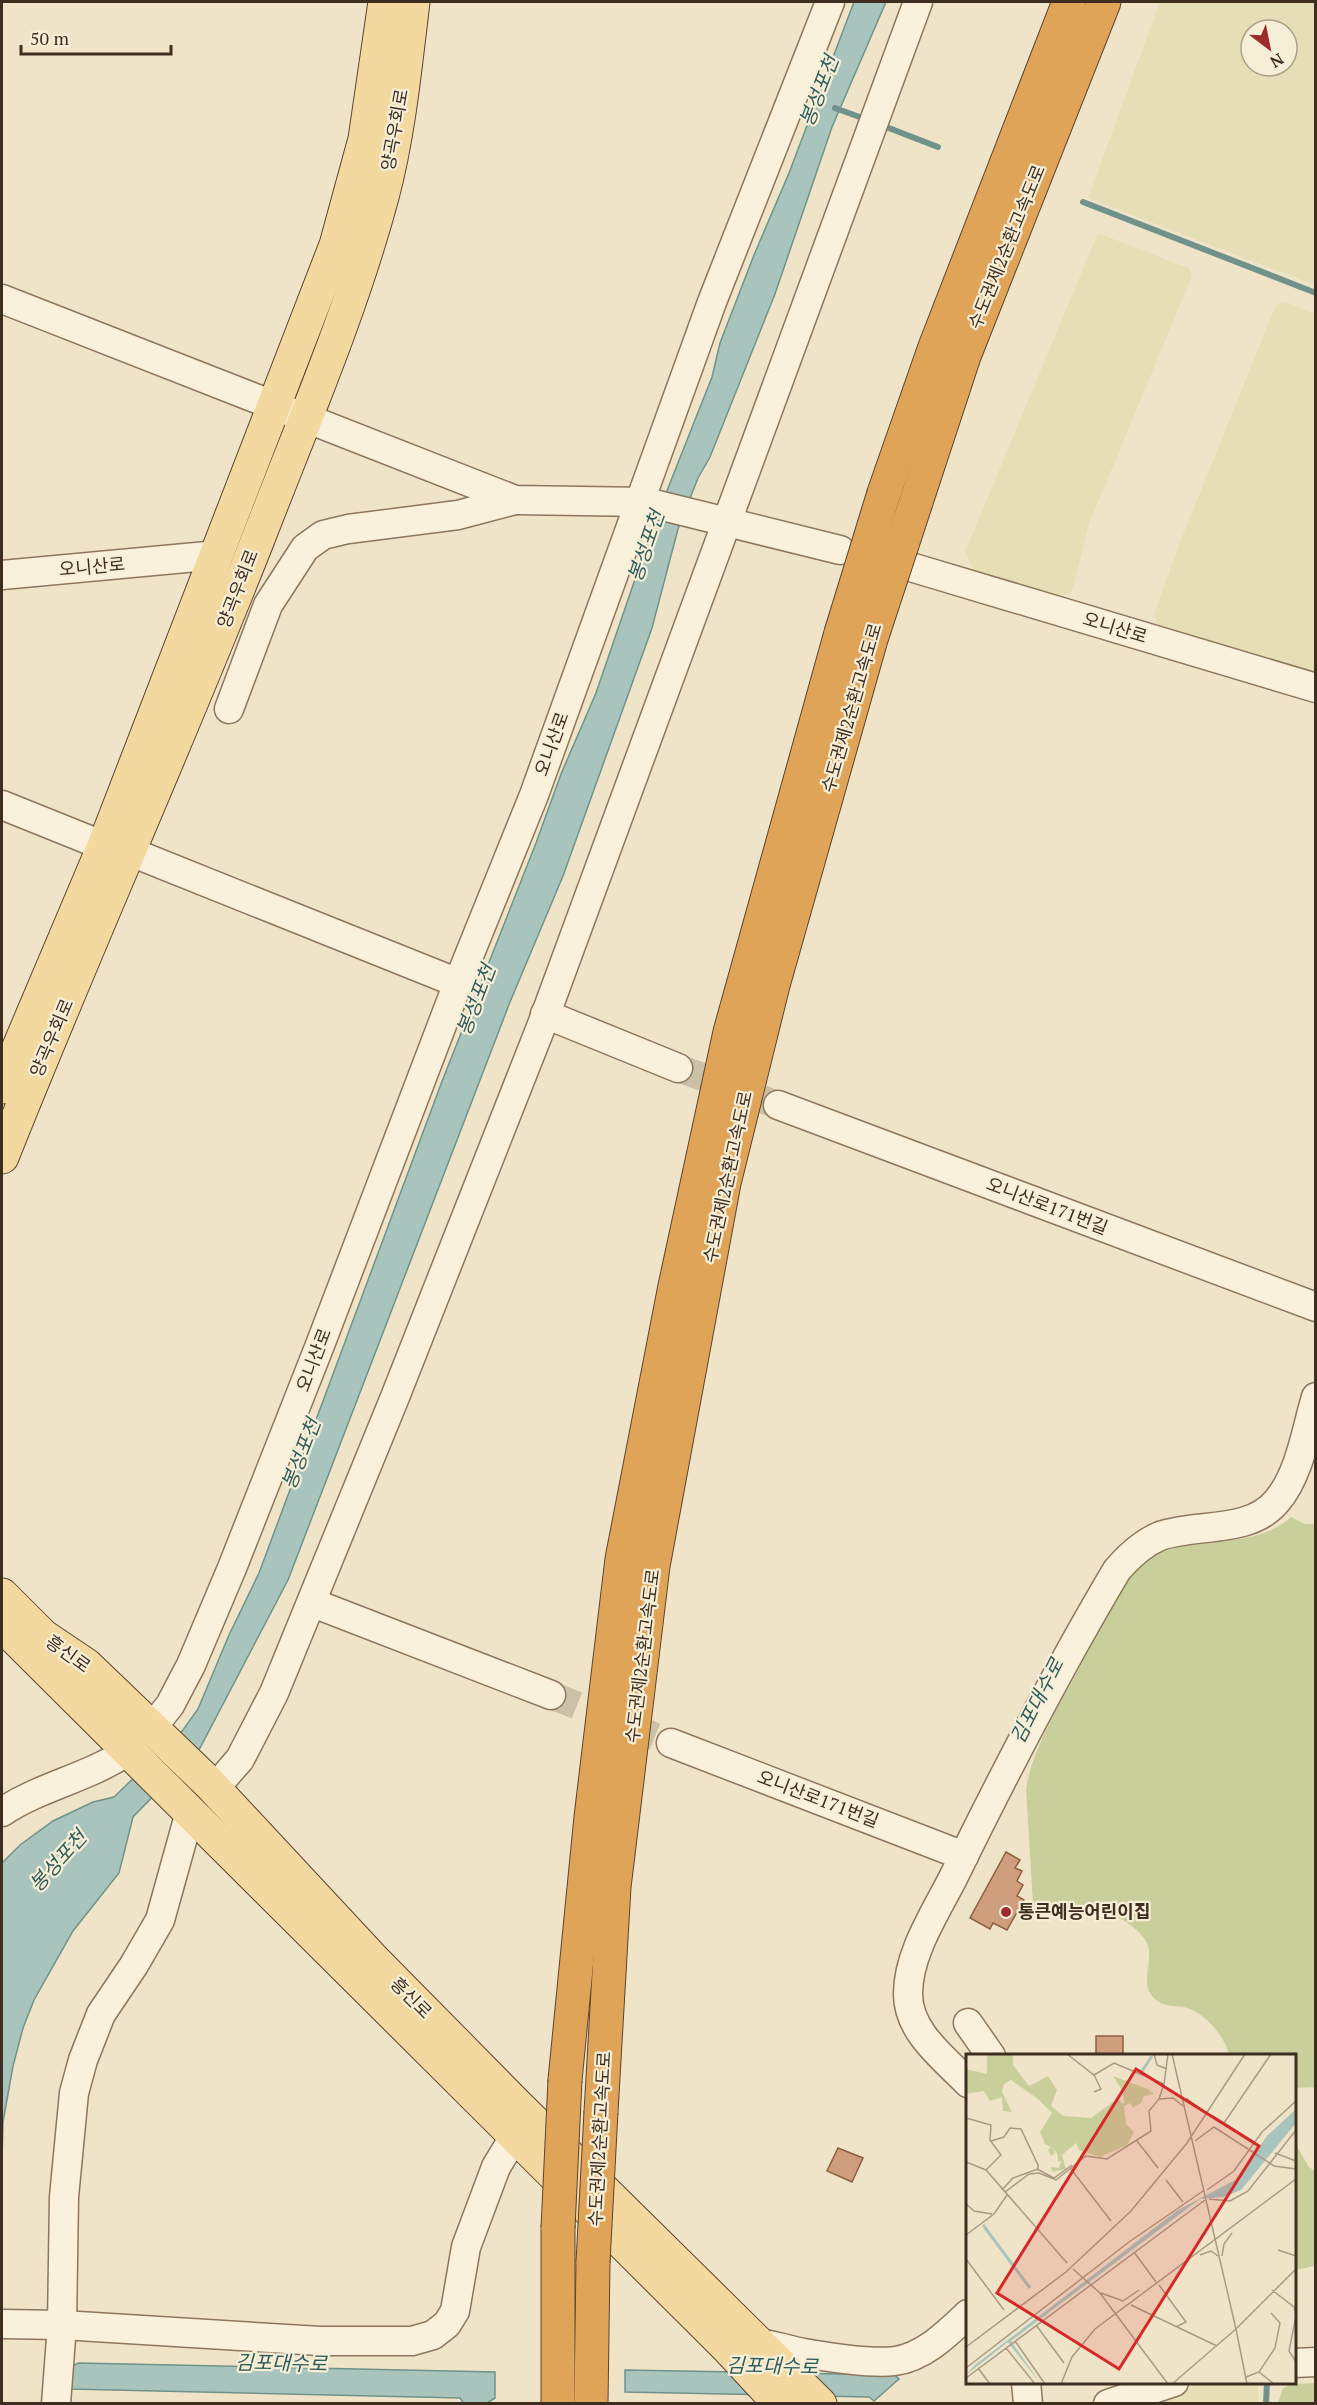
<svg xmlns="http://www.w3.org/2000/svg" width="1317" height="2405" viewBox="0 0 1317 2405" font-family="'PT Serif','Noto Sans KR',serif">
  <style>
    .farmland { fill: #e6deb5; fill-rule: evenodd }
    .green { fill: #c9cf9b }
    .water { fill: #a9c4bc; stroke: #6f938a; stroke-width: 1.5 }
    .lines { fill: none; stroke-linecap: round; stroke-linejoin: round }
    .stream { stroke: #6f938a; stroke-width: 6 }
    .building { fill: #cf9f7d; stroke: #8d5f41; stroke-width: 1.5 }
    .minor-tunnel { stroke: #ccc0a6; stroke-width: 28; stroke-dasharray: 28 14; stroke-linecap: butt }
    .minor-casing { stroke: #8d765c; stroke-width: 31 }
    .major-casing { stroke: #5b4430; stroke-width: 35 }
    .highway-casing { stroke: #5b4430; stroke-width: 35 }
    .minor { stroke: #faf1dc; stroke-width: 28 }
    .major { stroke: #f3d9a0; stroke-width: 33 }
    .highway { stroke: #e0a458; stroke-width: 33 }
    .highway-bridge-casing { stroke: #5b4430; stroke-width: 35; stroke-linecap: butt }
    .highway-bridge { stroke: #e0a458; stroke-width: 33 }
    .poi-dot { fill: #9e2a2b; stroke: #f7eed8; stroke-width: 2 }
    .labels { text-anchor: middle; stroke-width: 4.5; stroke-linejoin: round; paint-order: stroke }
    .street-label { font-size: 18px; fill: #3d2e20; stroke: #f7eed8 }
    .poi-label { font-size: 18px; font-weight: bold; fill: #3d2e20; stroke: #f7eed8; text-anchor: start }
    .water-label { font-size: 20px; font-style: italic; fill: #2f5d5a; stroke: #f7eed8 }
    .inset-river { fill: none; stroke: #a9c4bc; stroke-width: 3 }
    .inset-road { fill: none; stroke: #a89b85; stroke-width: 1.5 }
    .view { fill: #d62828; fill-opacity: 0.15; stroke: #d62828; stroke-width: 3 }
    .inset-edge { fill: none; stroke: #3d2e20; stroke-width: 3 }
  </style>
  <rect width="100%" height="100%" fill="#f0e4c8"/>
  <g class="farmland">
    <path d="M1160 2H1315V285L1088 198ZM1251 30H1287V66H1251Z"/>
    <path d="M1098 233 1190 269 1192 276 1089 524 1074 585 1070 594 1060 596 974 570 965 552Z"/>
    <path d="M1284 302 1315 314V673L1158 625 1154 614 1180 542 1276 305Z"/>
    <path d="M1204 2383H1258V2403L1135 2404Z"/>
  </g>
  <g class="green">
    <path d="M1291 1517 1305 1524H1315V2087L1295 2088 1294 2056 1229 2055C1226 2038 1205 2013 1187 2008 1177 2005 1166 2008 1156 2000 1137 1984 1155 1961 1147 1943 1138 1925 1104 1906 1084 1907 1074 1908 1067 1914 1059 1919L1033 1905 1026 1789C1033 1744 1064 1699 1084 1659 1099 1631 1112 1600 1131 1575 1140 1563 1154 1554 1168 1550 1210 1537 1256 1548 1291 1517Z"/>
    <path d="M1295 2143 1309 2167 1316 2172 1315 2266 1295 2270Z"/>
    <path d="M1315 2383V2403H1278L1283 2388 1293 2384Z"/>
  </g>
  <g class="water">
    <path d="M854 2H886L832 127 775 294 710 457 698 478 678 529 652 628 563 876 510 1002 288 1580 200 1748 133 1817 119 1873 73 1931 34 2000 23 2028 13 2066 3 2122 2 2161V1863L20 1845 53 1821 93 1802 114 1797 183 1730 198 1709 229 1635 259 1573 441 1084 536 843 561 774 596 693 655 521 712 377 720 343 754 255 789 173Z"/>
    <path d="M79 2363 495 2372V2398L487 2403 464 2404 460 2398 69 2389V2367Z"/>
    <path d="M625 2370 895 2375 899 2379 874 2401 869 2397 625 2392Z"/>
  </g>
  <g class="lines">
    <g class="stream">
      <path d="M835 108 865 119"/>
      <path d="M881 125 938 147"/>
      <path d="M1083 202 1316 293"/>
      <path d="M1266 2404 1267 2382"/>
    </g>
  </g>
  <g class="building">
    <path d="M1006 1852 1020 1860 1015 1868 1022 1871 1017 1881 1023 1885 1017 1896 1024 1900 1007 1930 993 1923 990 1929 970 1918Z"/>
    <rect x="1096" y="2036" width="27" height="19"/>
    <path d="M838 2148 863 2158 852 2182 827 2171Z"/>
  </g>
  <g class="lines">
    <g class="minor-tunnel">
      <path d="M678 1068 778 1105"/>
      <path d="M551 1695 671 1743"/>
    </g>
    <g class="minor-casing">
      <g id="minor">
        <path d="M2 299 515 500 646 502 840 550"/>
        <path d="M914 568 1316 688"/>
        <path d="M2 575 218 555"/>
        <path d="M229 709 268 605 305 548 323 535 348 529 458 515 515 500"/>
        <path d="M2 805 104 846"/>
        <path d="M131 852 458 983"/>
        <path d="M545 1014 678 1068"/>
        <path d="M778 1105 1316 1307"/>
        <path d="M313 1603 551 1695"/>
        <path d="M151 1729 170 1705 191 1665 232 1568 320 1345 458 983 534 795 712 302 830 2"/>
        <path d="M671 1743 964 1856"/>
        <path d="M214 1789 240 1759 274 1693 395 1397 541 1027 918 2"/>
        <path d="M2 1812C41 1786 88 1778 128 1751"/>
        <path d="M968 2023 991 2056"/>
        <path d="M968 2083C944 2058 908 2032 908 1994 908 1953 936 1912 954 1876 1005 1772 1058 1669 1117 1570 1129 1556 1143 1543 1160 1536 1198 1523 1250 1534 1277 1501 1300 1474 1306 1430 1316 1397"/>
        <path d="M2 2324 62 2325 320 2341H412L433 2335 447 2324 455 2311 466 2247 496 2167 514 2137"/>
        <path d="M750 2344C768 2342 786 2350 804 2353 827 2357 873 2364 895 2361 924 2357 948 2333 968 2314"/>
        <path d="M1294 2363 1316 2362"/>
        <path d="M1026 2382 1028 2404"/>
        <path d="M56 2404 62 2325 64 2197 74 2093 83 2060 101 2014 134 1965 160 1920 190 1812"/>
        <path d="M1108 2404 1174 2382"/>
      </g>
    </g>
    <g class="major-casing">
      <g id="major">
        <path d="M2 1087 104 846 336 245 365 139 385 2"/>
        <path d="M2 1157C85 948 178 743 260 534 303 423 351 312 382 197 399 133 405 67 413 2"/>
        <path d="M2 1595 43 1636 86 1665 210 1784 372 1958 515 2103 820 2404"/>
        <path d="M5 1628 727 2347 780 2404"/>
      </g>
    </g>
    <g class="highway-casing">
      <g id="highway">
        <path d="M884 493 935 347 1069 2"/>
        <path d="M916 502 964 356 1104 2"/>
        <path d="M565 2080 591 1817 622 1559 675 1286 730 1032 841 633"/>
        <path d="M601 2112 614 1887 653 1566 724 1183 773 985 871 639"/>
        <path d="M558 2228V2404"/>
        <path d="M591 2404 593 2262"/>
      </g>
    </g>
    <use href="#minor" class="minor"/>
    <use href="#major" class="major"/>
    <use href="#highway" class="highway"/>
    <g class="highway-bridge-casing">
      <g id="highway-bridge">
        <path d="M841 633 884 493"/>
        <path d="M871 639 916 502"/>
        <path d="M558 2228 565 2080"/>
        <path d="M593 2262 601 2112"/>
      </g>
    </g>
    <use href="#highway-bridge" class="highway-bridge"/>
  </g>
  <circle class="poi-dot" cx="1006" cy="1912" r="6"/>
  <g class="labels">
    <g class="street-label">
      <text transform="translate(395 130) rotate(-80)" y="6">양곡우회로</text>
      <text transform="translate(1007 247) rotate(-68)" y="6">수도권제2순환고속도로</text>
      <text transform="translate(92 567) rotate(-5)" y="6">오니산로</text>
      <text transform="translate(238 589) rotate(-69)" y="6">양곡우회로</text>
      <text transform="translate(1115 628) rotate(17)" y="6">오니산로</text>
      <text transform="translate(852 708) rotate(-74)" y="6">수도권제2순환고속도로</text>
      <text transform="translate(552 744) rotate(-70)" y="6">오니산로</text>
      <text transform="translate(52 1038) rotate(-67)" y="6">양곡우회로</text>
      <text transform="translate(728 1177) rotate(-78)" y="6">수도권제2순환고속도로</text>
      <text transform="translate(1047 1206) rotate(21)" y="6">오니산로171번길</text>
      <text transform="translate(314 1360) rotate(-69)" y="6">오니산로</text>
      <text transform="translate(68 1654) rotate(36)" y="6">흥신로</text>
      <text transform="translate(643 1656) rotate(-83)" y="6">수도권제2순환고속도로</text>
      <text transform="translate(818 1799) rotate(21)" y="6">오니산로171번길</text>
      <text transform="translate(411 1998) rotate(45)" y="6">흥신로</text>
      <text transform="translate(600 2139) rotate(-87)" y="6">수도권제2순환고속도로</text>
    </g>
    <g class="poi-label">
      <text x="1018" y="1918">통큰예능어린이집</text>
    </g>
    <g class="water-label">
      <text transform="translate(819 91) rotate(-69)" y="7">봉성포천</text>
      <text transform="translate(646 546) rotate(-71)" y="7">봉성포천</text>
      <text transform="translate(476 1000) rotate(-69)" y="7">봉성포천</text>
      <text transform="translate(301 1454) rotate(-69)" y="7">봉성포천</text>
      <text transform="translate(1037 1701) rotate(-63)" y="7">김포대수로</text>
      <text transform="translate(58 1861) rotate(-48)" y="7">봉성포천</text>
      <text transform="translate(281 2363) rotate(1)" y="7">김포대수로</text>
      <text transform="translate(772 2366) rotate(1)" y="7">김포대수로</text>
    </g>
  </g>
  <g transform="translate(966 2054)">
    <rect width="330" height="330" fill="#f0e4c8"/>
    <path d="M21 0H47V11L63 32 82 22 91 36 85 52 97 62 125 64 151 45 158 50 157 38 147 22 182 35 188 40 178 42 175 49 167 54 164 49 158 52 160 70 168 78 161 91 134 103 113 96 110 89 96 101 100 115 86 118 85 113 93 114 95 107H92L91 99 86 93 89 99 85 102 82 96 85 93 79 90 74 78 86 59 72 45 45 26 38 30 36 38 46 58 37 57 36 43 24 47 18 37 0 40V15L21 20Z" fill="#c9cf9b"/>
    <path d="M330 55V69L275 136 258 143 234 145 45 287 75 330 42 288 0 321 9 311 212 156 269 126 301 82Z" fill="#a9c4bc"/>
    <path class="inset-river" d="M174 20 186 2M17 171 64 234"/>
    <path class="inset-road" d="M188 0 191 11 201 15M206 0 270 275M128 21 135 35 128 38M198 30 202 0M220 44 235 55M193 45 207 44 217 52M247 62 288 88M0 64 25 71 24 86 35 101 20 116M258 69 305 0M25 87 38 83 44 74 55 75 72 111V115L47 124 36 136M171 87 192 114M229 87 248 73 308 112 330 115M309 99 330 107M0 108 20 116 101 209M71 115 88 124 106 111M105 115 145 167M200 126 217 148M241 136 268 117 296 78 330 47M39 138 63 120 73 119 90 126 120 102 141 105 185 77 183 57 193 45 198 30 148 9 128 21 101 0M243 145 264 147 282 137 330 76M0 150 8 157 26 160M0 181 28 160 41 141M312 196 330 202M168 198 190 228M234 201 245 197 252 202M256 202 258 190 266 179M0 205 38 256M107 215 134 239 202 330M193 231 220 268 210 273M306 236 328 253 330 260M135 239 157 247 173 236M165 251 251 292M330 262 323 297 330 308M70 271 98 309M49 287 79 330M0 293 100 218 165 157 221 89 279 0M40 294 69 330M0 314 163 188 237 137M12 314 24 330M293 318 308 330M280 323 293 318 309 294 314 269 305 259M0 324 239 146M95 330 106 303 129 275 330 125M206 330 270 275M281 330 270 275 330 215"/>
    <path class="view" d="M170 15 293 92 153 315 31 239Z"/>
    <rect width="330" height="330" class="inset-edge"/>
  </g>
  <rect width="1317" height="2405" fill="none" stroke="#3d2e20" stroke-width="6"/>
  <g transform="translate(1269 48) rotate(148)"><circle r="28" fill="#f7eed8" stroke="#ada18e" stroke-width="1.5"/>
  <path d="M0-4.5L10 22L0 15L-10 22Z" fill="#9e2a2b"/>
  <text y="-9" font-size="16" font-weight="bold" text-anchor="middle" fill="#3d2e20">N</text>
  </g>
  <path d="M21 45v9h150v-9" fill="none" stroke="#3d2e20" stroke-width="3"/>
  <text x="30" y="45" font-size="18" fill="#3d2e20" stroke="#f7eed8" stroke-width="4.5" paint-order="stroke">50 m</text>
</svg>
